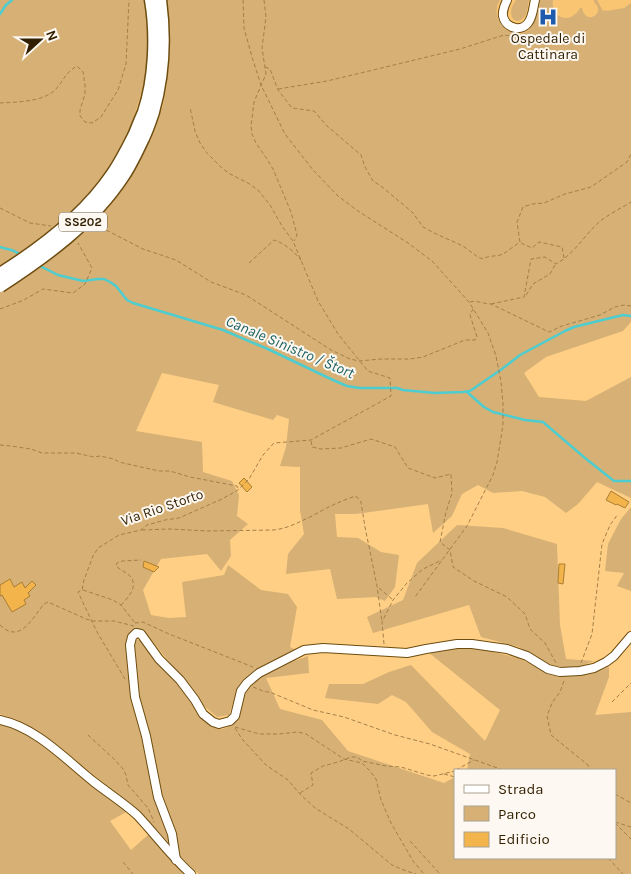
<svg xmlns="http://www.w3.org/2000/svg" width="631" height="874" viewBox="0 0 631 874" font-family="Karla,sans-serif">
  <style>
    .built { fill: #f9c573 }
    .green { fill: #d6b075 }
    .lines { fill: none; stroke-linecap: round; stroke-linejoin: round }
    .stream { stroke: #4dcdd0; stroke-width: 2.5 }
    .building { fill: #f2b44b; stroke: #ab7e33 }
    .minor-casing { stroke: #6d4c0f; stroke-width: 10 }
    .trunk-casing { stroke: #6d4c0f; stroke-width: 15 }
    .path { stroke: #a38049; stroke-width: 1; stroke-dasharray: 4 2.5; stroke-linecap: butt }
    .minor { stroke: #fff; stroke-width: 8 }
    .trunk { stroke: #fff; stroke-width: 12 }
    .trunk-bridge-casing { stroke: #6d4c0f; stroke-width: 15; stroke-linecap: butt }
    .trunk-bridge { stroke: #fff; stroke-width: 12 }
    .labels { text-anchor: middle; stroke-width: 4; stroke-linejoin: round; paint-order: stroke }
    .shield { fill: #fdf8f1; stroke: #6e6048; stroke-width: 1 }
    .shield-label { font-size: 12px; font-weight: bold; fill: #311f00 }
    .poi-label { font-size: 14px; fill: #311f00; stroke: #fdf8f1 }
    .street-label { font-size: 14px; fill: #311f00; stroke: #fdf8f1 }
    .water-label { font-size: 15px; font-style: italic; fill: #165e60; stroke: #fdf8f1 }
  </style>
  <rect width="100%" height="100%" fill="#ffcf85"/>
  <path class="built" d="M500 0H631V3L624 8 607 12 599 17 531 28 525 32 518 34 506 30 498 21 497 17 496 7Z"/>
  <g class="green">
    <path d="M0 0H145C147 17 149 34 148 51 147 78 138 105 129 131L148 141C153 129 160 117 163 105 171 71 170 35 167 0H500C499 2 497 5 497 7 493 27 520 44 532 26 536 19 537 9 539 0H553C550 19 571 25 580 8H582C585 26 607 14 594 2V0H597L603 11 606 10 607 11 624 8 631 3V322L623 331 546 357 524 373 539 397 586 401 631 377V498L597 482 578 504 566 513 545 497 522 491 493 493 478 485 462 494 452 516 433 533 428 504 356 514H335L337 537 358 538 381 552 399 555 395 587 385 601 376 597 337 599 330 569 286 574 288 554 304 534 300 510V467L280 466 286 447 289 419 277 415 273 420 213 402 219 385 162 373 136 431 202 442 203 472 232 481 239 495 237 516 248 524 230 540 231 556 221 571 207 554 161 559 143 590 151 615 169 618 186 617 182 582 224 575 228 565 261 590 288 594 297 607 290 647 296 650 266 665 239 685 229 715 217 717 203 705 150 638 138 629 130 633 126 644 128 668 136 716 150 770 154 798 165 827 171 849 135 808 89 771 48 739 16 719 0 714Z"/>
    <path d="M516 0H529C527 9 528 19 517 21L513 19C509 11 512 6 516 0Z"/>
    <path d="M631 507V591L617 586 624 573 605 571 608 544 621 519Z"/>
    <path d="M457 525 503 528 557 544 560 625 566 659 594 661 574 669 549 665 519 647 481 637 469 605 373 633 367 617 403 600 417 563Z"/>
    <path d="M136 640H140C152 654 165 667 176 681 187 695 202 725 219 729 225 730 232 725 236 721 243 714 241 705 244 696 252 675 288 663 308 656L309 673 266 678 280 709 322 720 348 751 444 783 455 777V858H615V770H467L470 754 432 732 406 702 392 695 378 704 325 698 329 684H363L389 672 411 665 485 741 500 710 428 652 460 648 480 649 518 658 554 675 574 676 592 674 609 667V677L595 715 631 712V874H199L181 859 162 794 139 700 133 654 134 643Z"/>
    <path d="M0 723C31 730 54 754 78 773 94 786 111 799 128 811L110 821 131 850 149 834 181 870 185 874H0Z"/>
  </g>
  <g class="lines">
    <g class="stream">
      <path d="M0 14 6 5 12 0"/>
      <path d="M0 247C10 251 11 247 20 255"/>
      <path d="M38 265 58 275 83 281 98 279H104L110 282 116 286 127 300 133 303 223 330 270 350 333 380 347 386 359 388H397L403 390 435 393 463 392 470 391 502 369 520 355 565 331 574 327 623 315 631 316"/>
      <path d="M467 392 484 407 493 412 525 420 543 422 585 458 614 481H631"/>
    </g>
  </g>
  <g class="building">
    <path d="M244 478 252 487 247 492 239 483Z"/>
    <path d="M611 491 629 502 625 508 617 504 616 505 606 500Z"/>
    <path d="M144 561 159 567 154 572 143 567Z"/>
    <path d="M559 564H565L563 584 558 583Z"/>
    <path d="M10 579 14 587 22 582 25 588 32 581 36 585 28 593 30 596 24 600 26 604 12 612 2 595 0 596V585Z"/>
  </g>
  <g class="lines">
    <g class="minor-casing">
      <g id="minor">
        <path d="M507 0C505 5 502 10 503 16 505 27 520 33 528 23 533 17 533 8 535 0"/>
        <path d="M0 720C37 728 65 759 94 782 108 793 124 803 137 815 155 834 171 856 191 874"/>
        <path d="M176 860 172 834 158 797 146 736 135 697 130 645 132 637 136 633 141 634 159 659 180 680 195 700 203 714 213 722 219 724 230 721 235 716 241 691 247 683 259 673 304 650 323 648 407 653 426 649 457 644H472L507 649 527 656 548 669 560 672 580 671 594 668 606 662 614 656 631 636"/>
      </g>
    </g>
    <g class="trunk-casing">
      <g id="trunk">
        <path d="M135 134C138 126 141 119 144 112 155 79 157 35 151 0"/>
        <path d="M143 138C147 130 150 121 153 112 163 76 165 37 160 0"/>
      </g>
    </g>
    <g class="path">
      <path d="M243 0 244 28 252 57 261 85 285 134 313 170 338 196 358 211 408 243 432 261 469 302 488 333 496 356 501 382 503 403V425L497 462 493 475 467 526 415 597"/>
      <path d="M264 0 266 17 262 48 266 74 254 102 251 126 252 134 256 143 267 159 273 169 291 212 297 235 294 241"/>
      <path d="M265 67 270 69 278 90 292 108 314 111 327 126 361 155 365 167 373 181 381 186 406 207 413 213 423 227 434 233 463 246 478 257 483 259C489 255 496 257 503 254 508 251 514 246 520 242L517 222 523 207 532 204 544 203 565 194 591 187 627 162 631 154"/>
      <path d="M278 89 327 81 369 71 460 49 504 35 516 37 519 36"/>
      <path d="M0 103C17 102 44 102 56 89 64 80 65 73 77 66L83 72 85 85V94L80 110V116L85 122 92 123 101 117 118 90 126 64 129 0"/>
      <path d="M0 208 30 223 51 226"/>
      <path d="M94 226 104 229 143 249 176 260 211 282 246 295 331 350 350 359 359 361 381 359H410L423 357 465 340H475L477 337 470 315 473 309"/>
      <path d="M521 243 532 248 539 242 562 247 564 258"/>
      <path d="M249 263 274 240C286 244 293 251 301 260"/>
      <path d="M526 295 533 284 550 274 555 265"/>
      <path d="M470 302C477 300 484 304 491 304L549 332 562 326 600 315 615 307 624 305 631 306"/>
      <path d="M491 304 524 297 531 259 545 257 556 264C575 253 583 237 598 223 607 215 620 209 631 202"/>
      <path d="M0 309 24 300 43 289 73 293 85 284 92 268 78 243"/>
      <path d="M311 441 312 447 321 449 341 448 371 439 395 447 408 468 435 478 451 474 452 493 446 512 440 542 450 550 453 567 474 581 507 597 525 614 530 629 545 643 556 663"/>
      <path d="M0 445 11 446 31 449 42 453H76L94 457 100 456 114 459 119 462 159 471H170L190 477 237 486 238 490"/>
      <path d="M142 530 169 529 208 531 274 530C289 528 299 522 312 516 326 508 340 501 356 496L361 502 365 527 377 586 382 622"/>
      <path d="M379 588 393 600"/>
      <path d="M83 590 113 600 121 605 135 623"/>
      <path d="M121 605C128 598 139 586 130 576 126 572 120 570 116 566L117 563 122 561 141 560"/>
      <path d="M135 623 143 622 169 634 253 667"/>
      <path d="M0 625C20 645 33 617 44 604L48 602 86 619 93 621H114L134 626"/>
      <path d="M384 644 382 622 393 600 407 583 423 569 442 560"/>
      <path d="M581 663 592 634 602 544 610 525 618 514"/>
      <path d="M125 679 97 632 78 592 82 590 84 580 93 556 98 548 119 535 141 530 147 525 165 520 179 518 222 499 238 490 249 479 263 455 274 443 311 440 391 396 390 378 368 371 346 344 338 334 318 301 293 241 282 226 270 205 258 190 248 183 230 174 222 168 206 152 200 143 195 131 190 107"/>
      <path d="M564 681 560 692 552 703 547 716 551 735 588 765 590 770"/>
      <path d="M253 687 263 691 272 693 313 710 344 717 395 735 430 744 503 770"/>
      <path d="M612 702 631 683"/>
      <path d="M235 727 259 734H279L298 732 306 734 344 759 362 763 370 771 376 779 381 800 391 823 413 861 424 874"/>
      <path d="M235 728 242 739 266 765 288 780 299 793 315 808 349 829 392 865 406 871 416 874"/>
      <path d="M88 735 115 760 123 769 126 775 128 785 148 808 154 822"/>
      <path d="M456 770 474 760"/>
      <path d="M444 774 455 777"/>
      <path d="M300 793 313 785 311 773 323 766 338 762 351 757H357L362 761 386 766 401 767 427 775 434 776 455 771"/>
      <path d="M615 794 631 803"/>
      <path d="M615 822 631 827"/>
      <path d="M615 823 631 839"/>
      <path d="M410 841 440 874"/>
      <path d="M608 858 623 874"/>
      <path d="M123 862 133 874"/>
    </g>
    <use href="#minor" class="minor"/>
    <use href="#trunk" class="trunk"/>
    <g class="trunk-bridge-casing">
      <g id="trunk-bridge">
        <path d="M0 274C42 248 84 216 112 175 121 162 128 148 135 134"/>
        <path d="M0 286C46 256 93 222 123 176 131 164 137 151 143 138"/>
      </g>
    </g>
    <use href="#trunk-bridge" class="trunk-bridge"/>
  </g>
  <defs>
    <g id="hospital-bare" transform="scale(1.5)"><path d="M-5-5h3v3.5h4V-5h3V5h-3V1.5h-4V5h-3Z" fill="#1e5bac" stroke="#fdf8f1" stroke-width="2.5" paint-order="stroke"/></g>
  </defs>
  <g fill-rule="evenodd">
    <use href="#hospital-bare" x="548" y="17"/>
  </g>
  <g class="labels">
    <rect class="shield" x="59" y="212.5" width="48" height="19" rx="4"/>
    <g class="shield-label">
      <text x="83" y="226">SS202</text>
    </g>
    <g class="poi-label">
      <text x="548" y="43">Ospedale di<tspan x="548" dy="16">Cattinara</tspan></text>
    </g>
    <g class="street-label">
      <text transform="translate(162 507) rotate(-19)" y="5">Via Rio Storto</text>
    </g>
    <g class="water-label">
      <text transform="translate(290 347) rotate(23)" y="5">Canale Sinistro / Štort</text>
    </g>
  </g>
  <rect x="454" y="769" width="162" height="90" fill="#fdf8f1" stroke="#aba191"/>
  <rect x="464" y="785" width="25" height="8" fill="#ffffff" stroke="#aba191"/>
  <text x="498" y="794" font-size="15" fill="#311f00">Strada</text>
  <rect x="464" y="806" width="25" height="15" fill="#d6b075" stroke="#aba191"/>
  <text x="498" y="819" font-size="15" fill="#311f00">Parco</text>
  <rect x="464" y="832" width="25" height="15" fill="#f2b44b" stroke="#aba191"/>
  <text x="498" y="844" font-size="15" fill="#311f00">Edificio</text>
  <g transform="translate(40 40) rotate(69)" stroke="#fdf8f1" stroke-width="4" paint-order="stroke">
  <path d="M0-4L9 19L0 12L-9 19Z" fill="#311f00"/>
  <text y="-8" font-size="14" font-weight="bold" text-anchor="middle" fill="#311f00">N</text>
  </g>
</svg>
